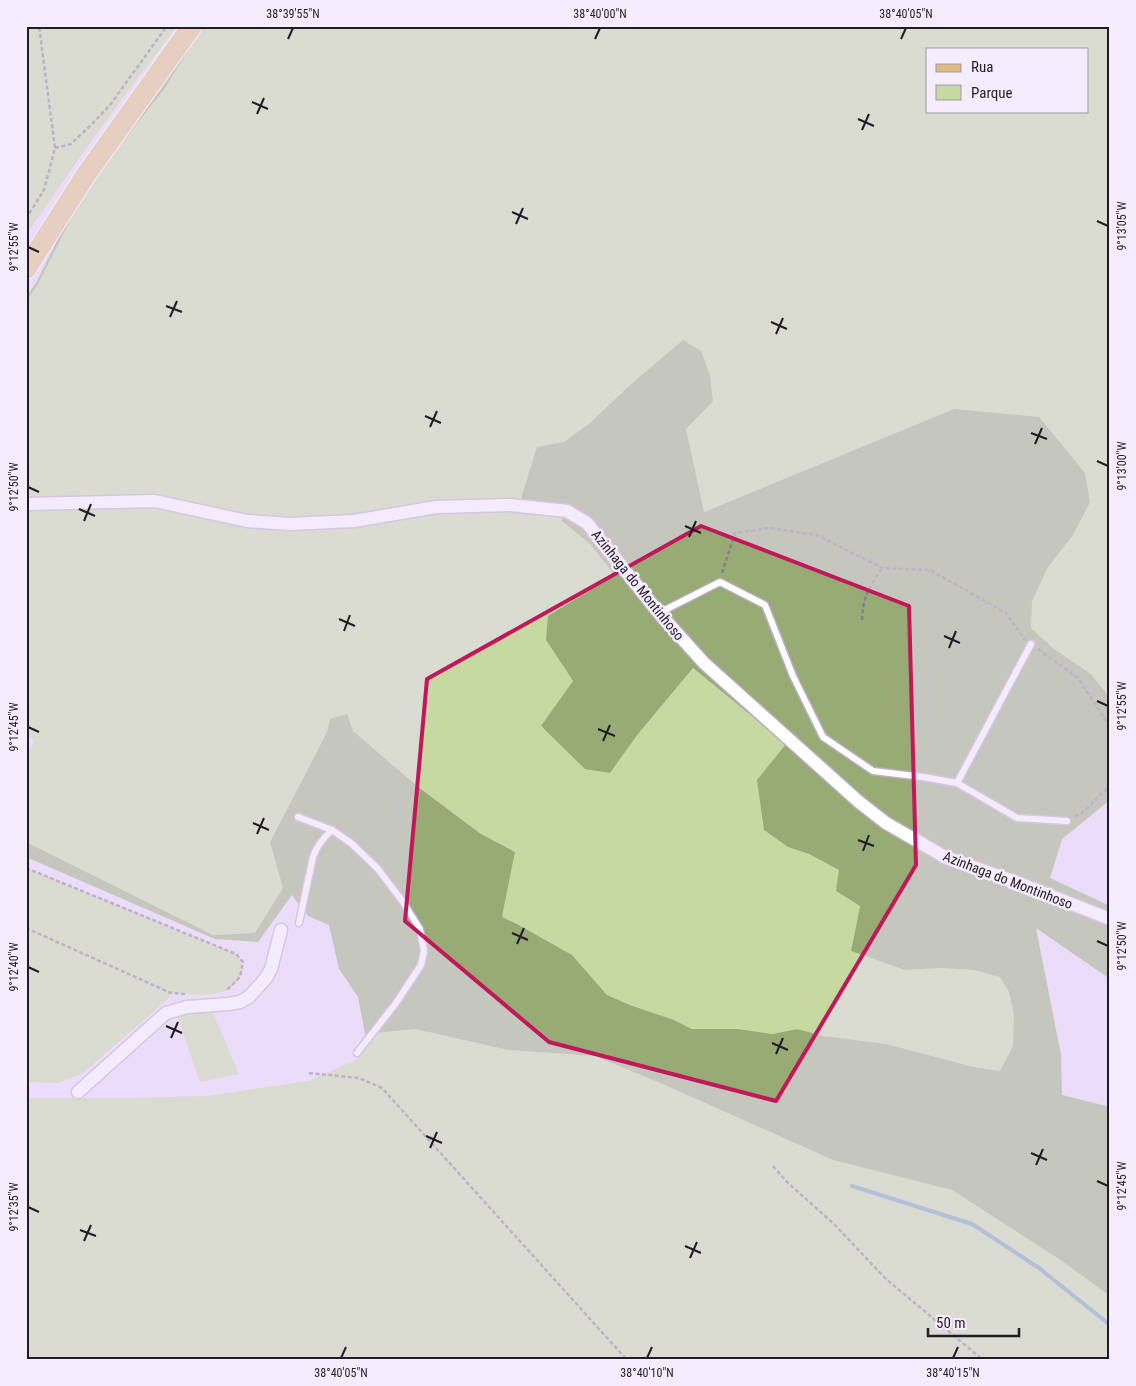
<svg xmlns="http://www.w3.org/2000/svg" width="1136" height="1386" viewBox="0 0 1136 1386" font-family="'Roboto Condensed',sans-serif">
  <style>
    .green { fill: #c6d9a1; fill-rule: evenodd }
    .forest { fill: #98ab74 }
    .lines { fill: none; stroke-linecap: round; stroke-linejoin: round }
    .stream { stroke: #6d9fb1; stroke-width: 4 }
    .service-casing { stroke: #bcadca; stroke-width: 9 }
    .minor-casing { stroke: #bcadca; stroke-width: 15 }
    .primary-casing { stroke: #fff; stroke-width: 22 }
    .path { stroke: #887e92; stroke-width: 2.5; stroke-dasharray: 4 2.5; stroke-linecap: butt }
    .service { stroke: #fff; stroke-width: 6 }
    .minor { stroke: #fff; stroke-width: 12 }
    .primary { stroke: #e0bd7d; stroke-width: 20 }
    .marked { fill: none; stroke: #c2185b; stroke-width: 4; stroke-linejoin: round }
    .ticks { fill: none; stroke: #211c26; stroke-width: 2 }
    .labels { text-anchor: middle; stroke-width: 5; stroke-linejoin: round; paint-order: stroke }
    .street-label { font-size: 14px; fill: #211c26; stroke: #f5ecfe }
    .neatline { fill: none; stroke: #211c26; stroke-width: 2 }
    .ticks-label { font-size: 12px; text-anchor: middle; fill: #211c26 }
  </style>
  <rect width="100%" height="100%" fill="#ebdcfa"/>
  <g class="green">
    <path d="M26 26H177L94 137 26 235Z"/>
    <path d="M206 26H1110V698L1092 675 1053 648 1031 628 1032 601 1048 567 1073 535 954 409 703 512 686 428 713 401 710 375 630 385 590 423 564 442 537 447 521 497 561 513 562 521 590 544 613 573 587 592 546 640 573 681 541 727 610 773 638 734 693 668 786 744 788 847 809 854 840 870 836 891 860 906 851 951 905 970 941 968 974 970 1000 977 1009 992 1014 1014 1013 1046 1000 1071 974 1067 886 1044 824 1036 797 1029 772 1034 738 1029H692L674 1020 630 1005 607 995 572 955 517 924 502 917 515 852 481 834 417 786 353 731 330 719 327 732 270 841 284 888 255 933 213 935 26 842V758L34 740 26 735V302L38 284 88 186 165 88 193 43ZM927 49H1087V111H927Z"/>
    <path d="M26 868 236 954 243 962C242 967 242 973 240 977 227 1001 194 994 171 993L169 998 83 1073 59 1083 26 1082Z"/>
    <path d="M210 1006 239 1074 200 1082 175 1010Z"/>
    <path d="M414 1029 508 1050 594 1056 665 1085 833 1160 952 1190 1062 1261 1110 1296V1360H26V1098H131L208 1096 308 1081 356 1060 365 1034Z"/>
  </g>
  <g class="forest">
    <path d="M201 26H206L193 43 165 88 88 186 38 284 26 302V297L36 283 83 188 116 143 163 84Z"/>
    <path d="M683 340 701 351 710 375 713 401 686 429 704 512 954 409 1039 417 1085 473 1090 502 1073 535 1048 567 1032 601 1031 628 1053 648 1092 675 1110 698V800L1062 839 1050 878 1110 906V979L1036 928 1061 1055 1062 1095 1110 1107V1296L1062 1261 952 1190 833 1160 665 1085 595 1056 508 1050 415 1029 365 1034 358 997 339 969 329 925 308 916 292 895 258 942 215 939 26 857V842L213 935 255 933 283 888 270 842 327 732 330 719 347 714 353 731 417 786 481 834 515 852 502 917 517 924 572 955 607 995 630 1005 674 1020 692 1029H738L772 1034 797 1029 824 1036 886 1044 974 1067 1000 1071 1013 1046 1014 1014 1009 992 1000 977 974 970 941 968 905 970 851 951 860 906 836 891 839 870 809 854 788 847 764 830 757 780 786 744 693 668 638 734 610 773 585 769 541 726 573 681 546 640 548 616 587 592 613 573 590 544 562 521 561 513 521 498 537 447 564 442 590 423 630 385Z"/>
  </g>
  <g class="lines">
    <path class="stream" d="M852 1186 972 1224 1039 1268 1110 1325"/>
    <g class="service-casing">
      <g id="service">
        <path d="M659 613 720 582 765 605 793 676 823 737 873 771 923 777 957 783 1017 818 1067 821"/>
        <path d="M957 783 1031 644"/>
        <path d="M298 817 332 830 351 843 377 868 403 902 420 929 424 951 421 965 396 1003 357 1053"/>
        <path d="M299 923 313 857C317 845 323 838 332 830"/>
      </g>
    </g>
    <g class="minor-casing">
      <g id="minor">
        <path d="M26 504 155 501 247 521 290 524 354 521 436 507 510 505 567 511 587 523 659 613 704 663 859 802 886 823 945 857 1021 884 1110 919"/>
        <path d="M78 1092 166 1013 187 1007 229 1004 240 1002 249 997 266 978 271 969 281 930"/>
      </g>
    </g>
    <g class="primary-casing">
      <path id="primary" d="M26 269 85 176 192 26"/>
    </g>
    <g class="path">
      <path d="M55 148 71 144 90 126 110 105 167 26"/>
      <path d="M26 219 44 190 55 148 39 26"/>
      <path d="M722 573 735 533 769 528 817 535 882 568 930 570 1006 613 1025 640"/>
      <path d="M862 620C863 596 869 588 882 568"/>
      <path d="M1038 649 1078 678 1110 727"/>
      <path d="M1075 817 1084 811 1107 789 1110 784"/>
      <path d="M26 868 236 954 243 962 240 977 226 991"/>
      <path d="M26 928 171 993 186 994"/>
      <path d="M309 1073 359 1078 382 1088 627 1360"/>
      <path d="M773 1166 787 1182 834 1224 886 1279 983 1360"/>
    </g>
    <use href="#service" class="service"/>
    <use href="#minor" class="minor"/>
    <use href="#primary" class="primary"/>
  </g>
  <path d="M0 0H1136V1386H0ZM701 526 909 606 916 865 776 1101 549 1042 405 921 427 679Z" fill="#ebdcfa" fill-opacity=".55" fill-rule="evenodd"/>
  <path class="marked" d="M701 526 909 606 916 865 776 1101 549 1042 405 921 427 679Z"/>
  <path class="ticks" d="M288 39 293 28M595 39 600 28M901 39 906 28M252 102 268 109M257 114 264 98M858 119 874 126M862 130 869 114M512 212 528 219M1097 221 1108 226M516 224 523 208M28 247 39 252M166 306 182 312M170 317 177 301M771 322 787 329M776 334 783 318M425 416 441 423M430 427 437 411M1031 433 1047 439M1035 444 1042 428M1097 461 1108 466M28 487 39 492M79 509 95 516M84 521 91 504M685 526 701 533M689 537 696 521M339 619 355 626M344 631 350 615M944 636 960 643M949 648 956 631M1097 701 1108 706M28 727 39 732M598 729 615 736M603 741 610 725M253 823 269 830M257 834 264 818M858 840 874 846M863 851 869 835M512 933 528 940M1097 941 1108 946M517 944 524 928M28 967 39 972M166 1026 182 1033M171 1038 178 1022M772 1043 788 1050M776 1054 783 1038M426 1136 442 1143M430 1148 437 1132M1031 1153 1047 1160M1036 1165 1043 1149M1097 1181 1108 1186M28 1207 39 1212M80 1230 96 1236M84 1241 91 1225M685 1246 701 1253M690 1258 697 1242M341 1358 346 1347M647 1358 652 1347M953 1358 958 1347"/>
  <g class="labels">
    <g class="street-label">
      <text transform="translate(638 585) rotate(51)" y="5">Azinhaga do Montinhoso</text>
      <text transform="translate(1008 880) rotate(21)" y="5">Azinhaga do Montinhoso</text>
    </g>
  </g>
  <rect width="1136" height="1386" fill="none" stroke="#f5ecfe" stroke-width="55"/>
  <rect x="926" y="48" width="162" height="65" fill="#f5ecfe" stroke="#a099a8"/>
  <rect x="936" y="64" width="25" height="8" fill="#e0bd7d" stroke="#a099a8"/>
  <text x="971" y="72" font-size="15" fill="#211c26">Rua</text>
  <rect x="936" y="85" width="25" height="15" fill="#c6d9a1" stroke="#a099a8"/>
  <text x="971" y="98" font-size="15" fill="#211c26">Parque</text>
  <path d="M928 1328v8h91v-8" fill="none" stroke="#211c26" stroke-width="2.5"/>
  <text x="936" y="1328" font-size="15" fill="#211c26" stroke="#f5ecfe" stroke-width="4" paint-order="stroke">50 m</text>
  <rect x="28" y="28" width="1080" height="1330" class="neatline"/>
  <g class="ticks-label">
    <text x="293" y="18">38°39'55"N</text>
    <text x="600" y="18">38°40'00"N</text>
    <text x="906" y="18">38°40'05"N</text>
    <text transform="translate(1122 226) rotate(-90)" y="4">9°13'05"W</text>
    <text transform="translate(14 247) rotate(-90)" y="4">9°12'55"W</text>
    <text transform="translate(1122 466) rotate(-90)" y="4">9°13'00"W</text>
    <text transform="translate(14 487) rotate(-90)" y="4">9°12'50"W</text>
    <text transform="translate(1122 706) rotate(-90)" y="4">9°12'55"W</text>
    <text transform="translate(14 727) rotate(-90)" y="4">9°12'45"W</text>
    <text transform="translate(1122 946) rotate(-90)" y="4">9°12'50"W</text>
    <text transform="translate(14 967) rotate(-90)" y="4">9°12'40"W</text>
    <text transform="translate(1122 1186) rotate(-90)" y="4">9°12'45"W</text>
    <text transform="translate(14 1207) rotate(-90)" y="4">9°12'35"W</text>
    <text x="341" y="1377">38°40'05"N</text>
    <text x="647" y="1377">38°40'10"N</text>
    <text x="953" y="1377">38°40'15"N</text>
  </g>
</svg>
